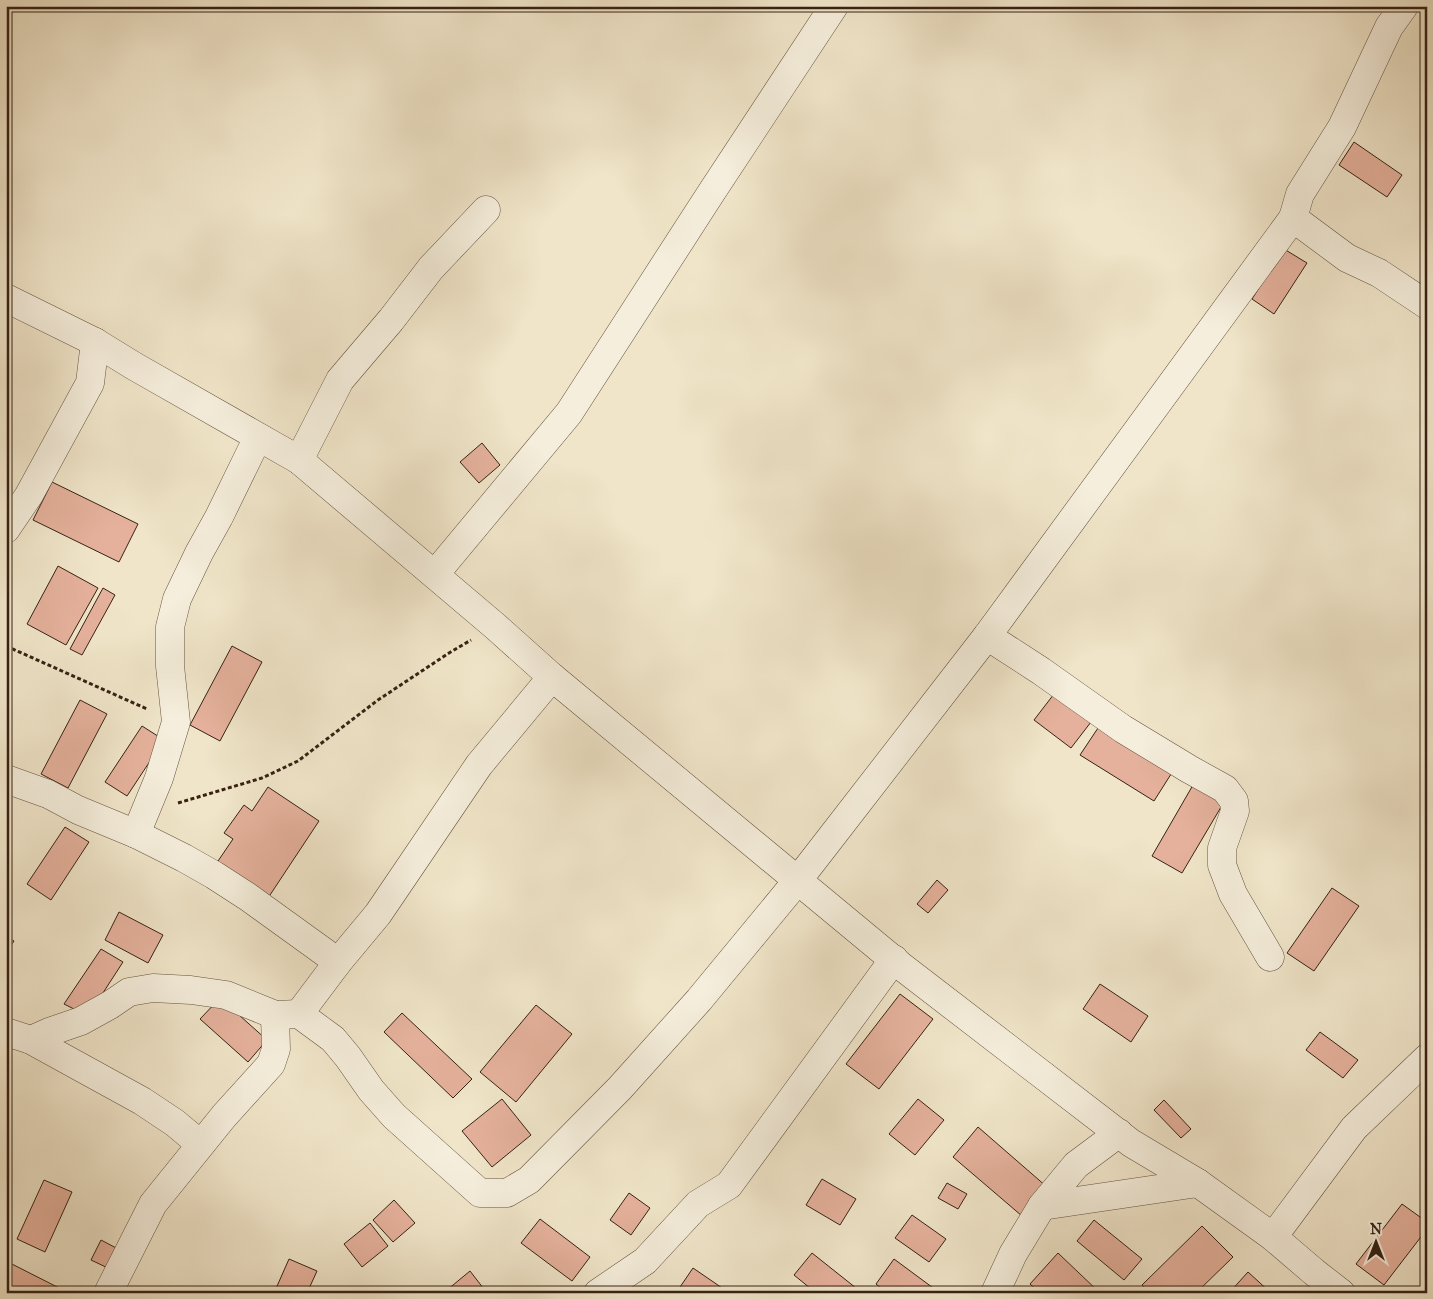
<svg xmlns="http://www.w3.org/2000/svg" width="1433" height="1299" viewBox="0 0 1433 1299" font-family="'IM FELL Great Primer',serif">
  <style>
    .building { fill: #e5b19c; stroke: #362214 }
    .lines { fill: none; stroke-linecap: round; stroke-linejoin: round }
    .street-casing { stroke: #645341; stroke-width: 29 }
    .path { stroke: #362214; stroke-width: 3; stroke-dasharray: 4 2.5; stroke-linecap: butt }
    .street { stroke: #f5eedc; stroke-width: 28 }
  </style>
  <rect width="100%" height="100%" fill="#f0e5c9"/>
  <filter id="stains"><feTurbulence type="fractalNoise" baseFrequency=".004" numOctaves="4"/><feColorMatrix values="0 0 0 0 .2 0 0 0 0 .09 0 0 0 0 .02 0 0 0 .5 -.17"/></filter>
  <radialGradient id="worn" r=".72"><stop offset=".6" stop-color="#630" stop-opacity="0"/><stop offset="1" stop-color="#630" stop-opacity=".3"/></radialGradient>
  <g class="building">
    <path d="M1354 142 1402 175 1387 197 1339 165Z"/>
    <path d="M1284 249 1307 263 1274 314 1252 299Z"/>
    <path d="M482 443 500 465 479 483 460 462Z"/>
    <path d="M52 482 138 524 119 562 33 520Z"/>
    <path d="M58 566 98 588 66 645 27 624Z"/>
    <path d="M103 588 115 595 82 655 70 649Z"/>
    <path d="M232 646 262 662 220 741 190 725Z"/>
    <path d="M1054 694 1091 722 1071 748 1034 720Z"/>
    <path d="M80 700 107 714 68 788 41 774Z"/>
    <path d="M1100 725 1173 771 1154 801 1080 755Z"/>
    <path d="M142 726 164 740 127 796 105 782Z"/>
    <path d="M1193 785 1224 802 1182 873 1152 856Z"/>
    <path d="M268 787 319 821 268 898 216 864 233 839 224 833 244 805 252 811Z"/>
    <path d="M65 827 89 842 51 900 27 884Z"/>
    <path d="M937 880 948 890 928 913 917 904Z"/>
    <path d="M1332 888 1359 906 1314 971 1287 953Z"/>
    <path d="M119 912 163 935 148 963 105 940Z"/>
    <path d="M6 936 14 941 6 954Z"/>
    <path d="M101 949 123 962 88 1016 64 1004Z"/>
    <path d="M1100 984 1148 1016 1131 1042 1083 1009Z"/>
    <path d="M900 994 933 1019 879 1089 846 1064Z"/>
    <path d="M220 998 267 1040 248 1062 200 1019Z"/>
    <path d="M536 1005 572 1034 516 1102 480 1072Z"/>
    <path d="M402 1013 472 1079 453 1098 384 1032Z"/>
    <path d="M1320 1032 1358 1060 1343 1078 1306 1050Z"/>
    <path d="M502 1099 531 1135 492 1167 462 1131Z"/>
    <path d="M918 1099 944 1120 915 1155 889 1134Z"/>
    <path d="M1164 1100 1191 1129 1181 1138 1154 1110Z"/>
    <path d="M978 1127 1047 1187 1022 1216 953 1157Z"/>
    <path d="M822 1179 856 1199 840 1225 806 1205Z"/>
    <path d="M44 1180 72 1192 45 1252 17 1239Z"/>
    <path d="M947 1183 967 1194 958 1209 938 1198Z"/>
    <path d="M629 1193 650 1208 631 1235 610 1220Z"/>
    <path d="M394 1200 415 1223 393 1242 373 1220Z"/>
    <path d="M1402 1204 1427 1222V1229L1384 1285 1356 1264Z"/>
    <path d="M912 1215 946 1239 929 1262 895 1238Z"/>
    <path d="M540 1219 590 1257 572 1281 521 1243Z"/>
    <path d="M1094 1220 1142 1259 1124 1280 1077 1241Z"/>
    <path d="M370 1223 388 1246 362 1267 344 1244Z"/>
    <path d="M1202 1226 1233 1257 1196 1293H1150L1142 1285Z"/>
    <path d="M101 1240 120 1250 110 1269 91 1260Z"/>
    <path d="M812 1253 856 1288 852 1293H816L794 1275Z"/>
    <path d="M1058 1253 1100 1293H1040L1030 1284Z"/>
    <path d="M289 1259 317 1271 307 1293H274Z"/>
    <path d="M894 1259 940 1293H887L876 1284Z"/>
    <path d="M6 1261 69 1293H6Z"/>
    <path d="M693 1268 728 1292 681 1293 678 1290Z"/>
    <path d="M470 1271 487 1293H450L447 1290Z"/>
    <path d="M1248 1272 1271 1293H1229Z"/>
  </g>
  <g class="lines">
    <g class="street-casing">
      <g id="street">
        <path d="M1404 6 1389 27 1342 127 1300 194 1293 218 1347 258 1379 273 1427 305"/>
        <path d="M6 298 95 342 134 366 299 460 495 626 552 677 901 966 1131 1143 1198 1183 1273 1237 1314 1272 1341 1293"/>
        <path d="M299 460 340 380 391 320 431 268 486 210"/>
        <path d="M6 529 29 495 90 383 95 342"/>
        <path d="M435 574 569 413 711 193 834 6"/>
        <path d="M987 636 1041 671 1123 729 1189 769 1225 789 1234 801 1235 811 1222 848V865L1233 894 1270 957"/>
        <path d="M6 779 48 794 78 810 136 834 184 858 214 875 248 897 338 962"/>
        <path d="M136 834 159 778 176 722 170 666V627L177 599 199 553 219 517 258 437"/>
        <path d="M299 1014 338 962 378 914 479 765 552 677"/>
        <path d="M6 1032 31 1040 142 1101 175 1123 200 1144"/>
        <path d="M31 1040 49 1032 81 1021 110 1005 129 992 153 988 191 990 226 995 275 1015 299 1014 333 1039 348 1057 371 1090 394 1116 480 1193H507L529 1180 620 1088 699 1000 798 880 987 636 1293 218"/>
        <path d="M1042 1206 1198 1183"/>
        <path d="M1273 1237 1354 1128 1427 1058"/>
        <path d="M108 1293 153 1204 224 1116 271 1064 276 1049 275 1015"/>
        <path d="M598 1293 645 1261 698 1204 729 1185 894 959"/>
        <path d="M995 1293 1013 1254 1042 1206 1076 1165 1119 1133"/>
      </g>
    </g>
    <g class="path">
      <path d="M6 646 147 709"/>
      <path d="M178 803 262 778 298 761 378 700 449 653 471 640"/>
    </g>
    <use href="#street" class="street"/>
  </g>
  <rect width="1433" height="1299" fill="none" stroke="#f0e5c9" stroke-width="25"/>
  <rect x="8" y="8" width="1418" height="1284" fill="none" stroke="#362214" stroke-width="2.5"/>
  <rect x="12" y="12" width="1408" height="1274" fill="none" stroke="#362214"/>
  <g transform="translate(1376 1242)" stroke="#f5eedc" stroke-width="4" paint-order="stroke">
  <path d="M0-4L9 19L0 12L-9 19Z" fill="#362214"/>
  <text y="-8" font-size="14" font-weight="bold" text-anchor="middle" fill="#362214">N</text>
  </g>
  <rect width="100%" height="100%" filter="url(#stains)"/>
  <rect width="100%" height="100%" fill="url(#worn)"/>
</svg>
